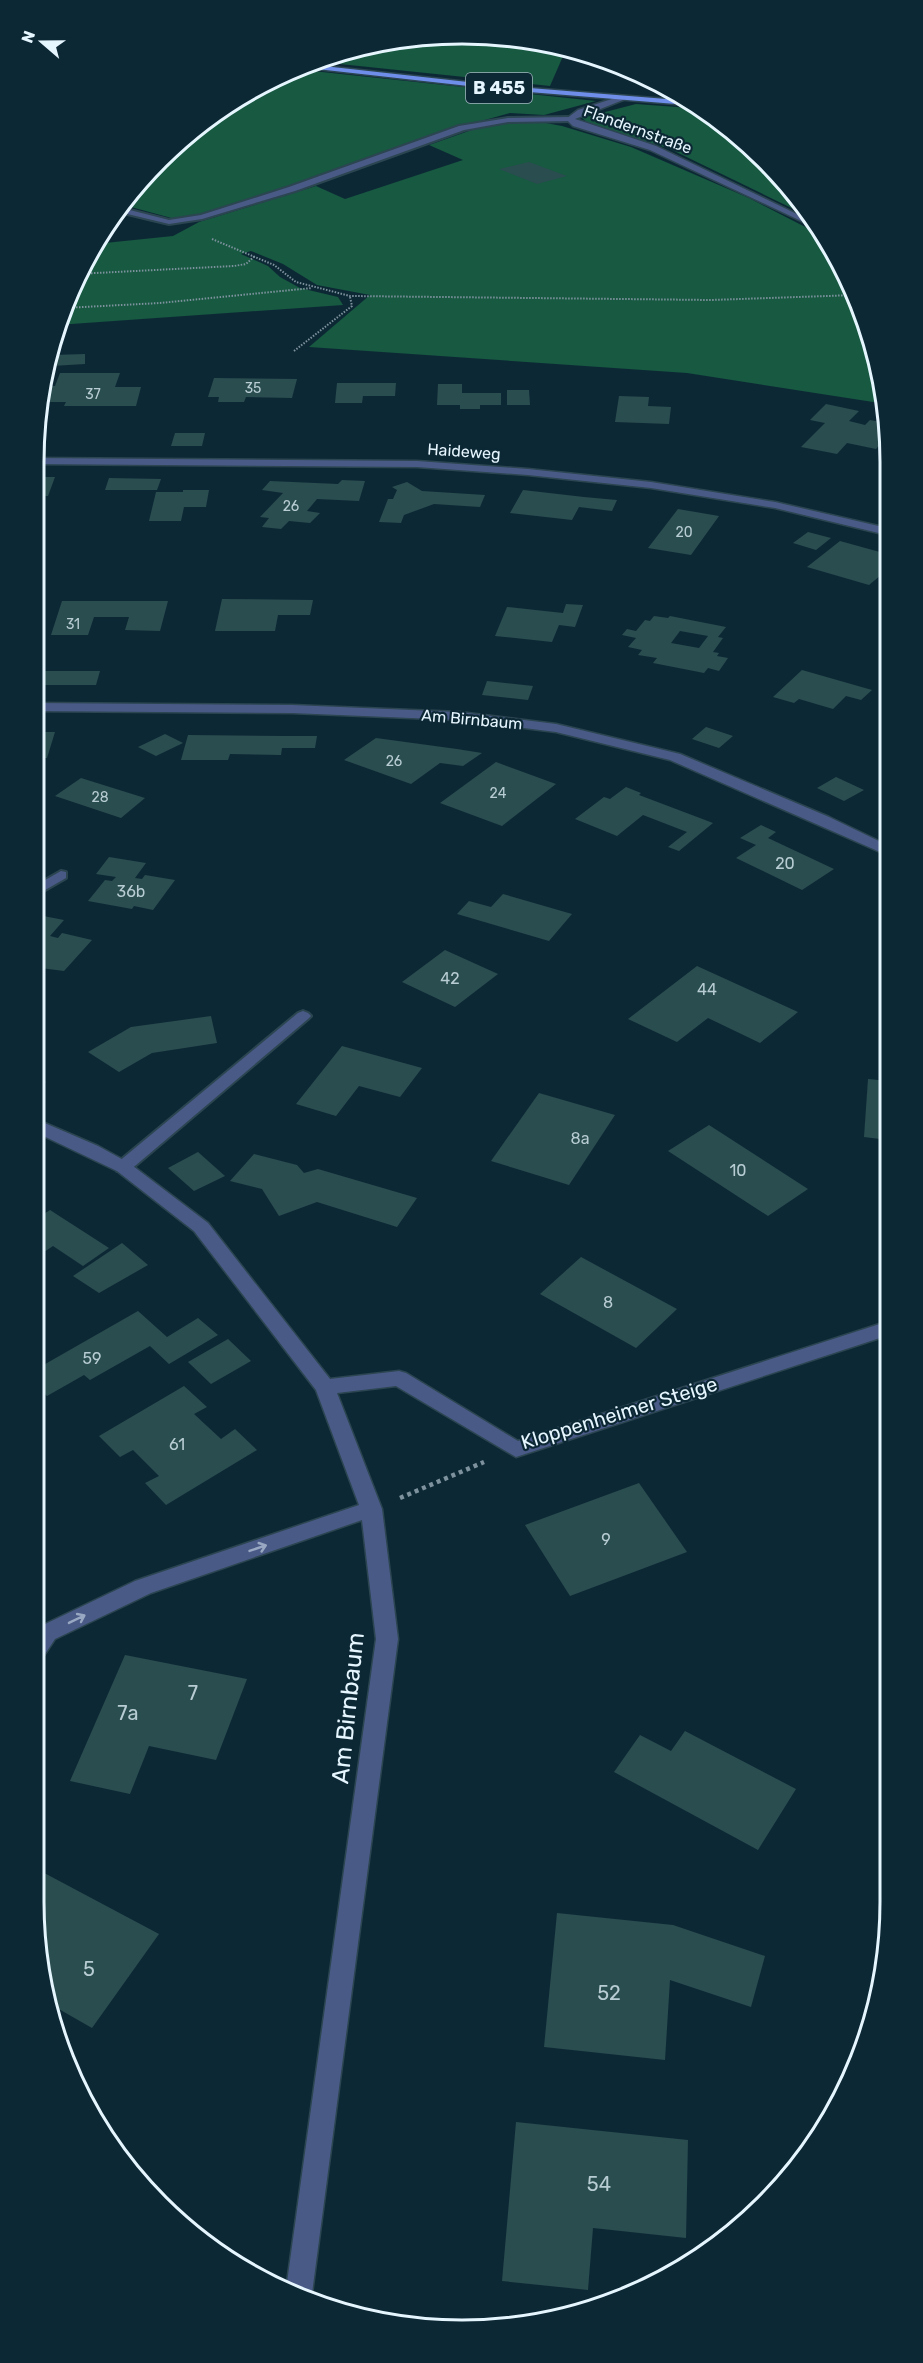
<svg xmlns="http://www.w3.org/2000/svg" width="923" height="2363" viewBox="0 0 923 2363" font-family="Rubik,sans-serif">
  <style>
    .green { fill: #175941 }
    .building { fill: #2a4d4f; fill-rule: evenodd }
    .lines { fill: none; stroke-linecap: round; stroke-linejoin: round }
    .lane-casing { stroke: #2b4551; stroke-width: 4 }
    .street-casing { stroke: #2b4551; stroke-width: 3 }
    .primary-casing { stroke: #2b4551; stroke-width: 3 }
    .path-far1 { stroke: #7d929d; stroke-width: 2; stroke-dasharray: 1.5 1.5; stroke-linecap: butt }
    .path { stroke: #7d929d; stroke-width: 4.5; stroke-dasharray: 4 4; stroke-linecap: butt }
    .lane { fill: #4a5a86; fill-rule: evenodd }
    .street { fill: #4a5a86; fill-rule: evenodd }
    .primary { fill: #6f8eea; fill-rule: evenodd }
    .oneway { stroke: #98a8c2 }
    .labels { text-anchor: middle; stroke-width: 4.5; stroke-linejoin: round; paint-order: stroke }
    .far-number-label { font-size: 14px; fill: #b7ccd3 }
    .far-street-label { font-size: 16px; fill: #e6f6ff; stroke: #0d2835 }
    .number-label { font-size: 16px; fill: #b7ccd3 }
    .shield { fill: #0d2835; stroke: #a5b8c2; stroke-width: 1.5 }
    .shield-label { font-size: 18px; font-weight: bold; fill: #e6f6ff }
    .street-label { font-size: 20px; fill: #e6f6ff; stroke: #0d2835 }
    .near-number-label { font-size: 20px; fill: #b7ccd3 }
    .near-street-label { font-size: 24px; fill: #e6f6ff; stroke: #0d2835 }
    .rim { fill: none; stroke: #e6f6ff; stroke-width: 3 }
  </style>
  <rect width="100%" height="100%" fill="#0d2835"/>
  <g class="green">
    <path d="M490 34 567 47 550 86 311 61C367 36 430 36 490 34Z"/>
    <path d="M294 69 596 101 544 115 510 113 456 128 270 194 197 216 175 219 120 204 179 139 248 90Z"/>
    <path d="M636 104 704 109 784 179 806 215 670 149 588 123 582 118Z"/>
    <path d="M535 121 562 126 631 147 749 198 817 233 857 297 886 404 687 373 309 347 370 295 317 285 283 264 251 251 241 254 268 266 280 277 300 288 338 297 343 305 57 325 77 272 95 244 173 236 199 222 316 186 345 199 463 160 429 145 483 126Z"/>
  </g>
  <g class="building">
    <path d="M529 162 567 176 537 184 499 169Z"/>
    <path d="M85 354V364L52 366 53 355Z"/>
    <path d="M60 373H120L115 387H141L136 406H64L66 402H44L50 386H55Z"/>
    <path d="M214 378 297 379 292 398 246 397 244 402H218L219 397H208Z"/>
    <path d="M337 383H396L395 396H363L362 403H335Z"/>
    <path d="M438 384H462V393H501V405H480V409H460V405H437Z"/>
    <path d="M507 390H529L530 405H507Z"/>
    <path d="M619 396 649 397 648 406 671 407 669 424 615 422Z"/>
    <path d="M826 404 859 411 849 421 865 425 870 420 886 423V438L876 449 847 443 837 454 801 447 825 423 810 420Z"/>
    <path d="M175 433H205L202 446H171Z"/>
    <path d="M33 477H55L48 496H33Z"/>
    <path d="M109 478 161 479 157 490H105Z"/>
    <path d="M342 480 365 481 359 501 317 499 307 511 320 513 310 523 289 521 281 529 262 527 269 518 260 517 283 493 262 490 270 481 338 484Z"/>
    <path d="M407 482 422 491 485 495 480 507 434 504 404 515 401 523 379 522 388 499H393L397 490 392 487Z"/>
    <path d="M183 490H209L206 507H184L181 521H149L156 492H183Z"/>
    <path d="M523 490 584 497 617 500 612 511 579 507 572 520 510 513Z"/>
    <path d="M678 509 719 516 691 555 648 548Z"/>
    <path d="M808 532 831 538 816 550 793 543Z"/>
    <path d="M840 541 887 554V577L881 575 869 585 807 567Z"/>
    <path d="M222 599 313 600 310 615H278L275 631H215Z"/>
    <path d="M62 601H168L160 631 125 630 129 617H94L88 635H51Z"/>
    <path d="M566 604 583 605 575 627 559 625 552 642 495 636 507 607 563 613Z"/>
    <path d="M654 616 668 618 670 616 726 627 718 637 723 638 713 652 719 653 717 656 728 658 719 671 708 668 704 673 653 663 657 658 638 655 642 650 628 647 636 638 622 635 627 629 636 631 645 620 650 621ZM680 631 708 636 699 648 671 643Z"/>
    <path d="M802 670 872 690 861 700 846 696 833 709 799 699 794 703 773 697Z"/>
    <path d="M45 671H100L96 685H40Z"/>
    <path d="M487 681 533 686 528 700 482 695Z"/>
    <path d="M706 727 733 736 719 748 692 739Z"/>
    <path d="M33 732H55L47 758H33Z"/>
    <path d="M165 734 183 743 156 756 138 747Z"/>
    <path d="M188 735 284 736H317L315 748H282L281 755 230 754 228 760H181Z"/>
    <path d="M376 738 457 749 482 753 463 766 440 763 411 784 344 760Z"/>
    <path d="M496 762 556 784 502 826 440 803Z"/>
    <path d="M836 777 864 790 844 801 817 788Z"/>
    <path d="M81 778 145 798 121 818 55 796Z"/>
    <path d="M626 787 641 793 639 795 713 823 679 851 668 847 687 832 643 815 617 836 575 819 604 797 610 799Z"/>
    <path d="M761 825 776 832 768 838 834 869 802 890 736 858 756 845 740 838Z"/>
    <path d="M109 857 146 863 135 878 142 879 145 875 175 880 153 910 134 906 132 909 88 901 105 880 112 881 116 877 96 874Z"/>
    <path d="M503 894 572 914 549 941 457 914 469 901 491 907Z"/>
    <path d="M33 914 64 920 50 936 58 938 62 933 92 940 64 971 33 967Z"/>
    <path d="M445 950 498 974 455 1007 402 982Z"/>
    <path d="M697 966 798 1012 760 1043 708 1018 677 1042 628 1019Z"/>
    <path d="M211 1016 217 1043 152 1053 119 1072 88 1052 131 1027Z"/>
    <path d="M342 1046 422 1068 400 1097 359 1086 336 1116 296 1104Z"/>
    <path d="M33 1076 46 1082 33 1092Z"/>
    <path d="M868 1079 888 1081V1140L864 1137Z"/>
    <path d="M539 1093 615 1115 569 1185 491 1161Z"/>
    <path d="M709 1125 808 1189 768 1216 668 1151Z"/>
    <path d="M198 1152 225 1176 194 1191 168 1168Z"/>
    <path d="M254 1154 297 1165 304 1173 318 1169 417 1198 397 1227 317 1202 279 1216 262 1189 230 1181Z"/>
    <path d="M50 1210 109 1248 83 1266 53 1246 38 1256 33 1252V1221Z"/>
    <path d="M122 1243 148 1265 99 1293 73 1276Z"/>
    <path d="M581 1257 677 1309 636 1348 540 1294Z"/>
    <path d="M138 1311 167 1337 198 1318 218 1335 169 1364 150 1346 90 1380 84 1375 47 1396 33 1382V1371Z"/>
    <path d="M228 1339 251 1361 211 1384 188 1362Z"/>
    <path d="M184 1386 207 1407 194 1414 221 1439 235 1429 257 1450 166 1505 145 1483 159 1476 133 1450 120 1457 99 1436Z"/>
    <path d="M639 1483 687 1552 570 1596 525 1525Z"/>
    <path d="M125 1655 247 1679 216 1760 149 1746 130 1794 70 1781Z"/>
    <path d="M685 1731 796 1789 758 1850 614 1772 640 1735 671 1751Z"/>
    <path d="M33 1867 159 1934 92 2028 50 2004 33 1901Z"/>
    <path d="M557 1913 673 1925 765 1956 751 2007 670 1980 665 2060 544 2047Z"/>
    <path d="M516 2122 688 2140 686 2238 593 2228 588 2290 502 2281Z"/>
  </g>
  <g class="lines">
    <g class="lane-casing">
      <g id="lane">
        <path d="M570 117 573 121 508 122 464 130 295 191 202 219 169 224 115 211 118 207 169 220 201 215 289 187 459 126 508 118Z"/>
        <path d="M61 871 66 872V878L33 897V887Z"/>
        <path d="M303 1011 308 1013 311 1016 308 1019 129 1171H117L115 1167 117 1163 298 1013Z"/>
      </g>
    </g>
    <g class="street-casing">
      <g id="street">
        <path d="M621 96 628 98 575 119 656 146 809 220 814 227 650 150 573 126 566 119 578 110Z"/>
        <path d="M34 458 417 461 528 469 651 482 775 502 887 528V535L775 508 651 488 528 475 417 467 33 464Z"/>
        <path d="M33 703 292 705 459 712 556 724 680 754 829 817 887 845V855L670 760 556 732 459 720 292 713 33 711Z"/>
        <path d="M33 1118 98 1146 129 1163 208 1223 330 1379 399 1371 406 1373 518 1441 889 1321V1335L516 1457 396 1386 337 1393 382 1509 398 1639 311 2301 286 2290 376 1639 362 1520 151 1593 55 1639 41 1660 33 1663V1636L39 1627 135 1581 359 1505 316 1390 194 1231 117 1171 33 1131Z"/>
      </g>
    </g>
    <g class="primary-casing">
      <path id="primary" d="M305 64 504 86 691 101 700 106 504 90 299 67Z"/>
    </g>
    <g class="path-far1">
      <path d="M212 239 274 265 296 282 350 296 711 300 856 295"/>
      <path d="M76 274 234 266 246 264 255 256"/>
      <path d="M64 308 160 303 312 288"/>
      <path d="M294 351 352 306 350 297"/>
    </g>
    <path class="path" d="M400 1498 484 1462"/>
    <use href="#lane" class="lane"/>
    <use href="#street" class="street"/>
    <use href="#primary" class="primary"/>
  </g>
  <defs><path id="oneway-shaft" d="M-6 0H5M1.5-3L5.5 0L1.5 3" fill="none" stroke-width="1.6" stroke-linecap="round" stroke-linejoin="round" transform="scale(1.5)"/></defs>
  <g class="oneway">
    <use href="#oneway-shaft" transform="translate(258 1548) rotate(-19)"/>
    <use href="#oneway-shaft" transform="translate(77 1619) rotate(-26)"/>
  </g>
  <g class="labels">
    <g class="far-number-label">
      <text x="253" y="393">35</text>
      <text x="93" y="399">37</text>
      <text x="291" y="511">26</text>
      <text x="684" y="537">20</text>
      <text x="73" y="629">31</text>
      <text x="394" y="766">26</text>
      <text x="498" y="798">24</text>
      <text x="100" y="802">28</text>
    </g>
    <g class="far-street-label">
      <text transform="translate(638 129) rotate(20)" y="6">Flandernstraße</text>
      <text transform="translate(464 451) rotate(4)" y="6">Haideweg</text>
      <text transform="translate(472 719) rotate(5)" y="6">Am Birnbaum</text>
    </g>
    <g class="number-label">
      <text x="785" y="869">20</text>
      <text x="131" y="897">36b</text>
      <text x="450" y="984">42</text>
      <text x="707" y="995">44</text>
      <text x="580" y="1144">8a</text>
      <text x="738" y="1176">10</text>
      <text x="608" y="1308">8</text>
      <text x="92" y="1364">59</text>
      <text x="177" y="1450">61</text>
      <text x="606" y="1545">9</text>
    </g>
    <rect class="shield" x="466" y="73" width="66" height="30" rx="4.5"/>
    <g class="shield-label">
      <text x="499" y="94">B 455</text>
    </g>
    <g class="street-label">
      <text transform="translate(619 1413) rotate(-17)" y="7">Kloppenheimer Steige</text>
    </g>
    <g class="near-number-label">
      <text x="193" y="1700">7</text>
      <text x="128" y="1720">7a</text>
      <text x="89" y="1976">5</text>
      <text x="609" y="2000">52</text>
      <text x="599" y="2191">54</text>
    </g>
    <g class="near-street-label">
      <text transform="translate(348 1708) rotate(-84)" y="8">Am Birnbaum</text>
    </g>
  </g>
  <path d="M0 0H923V2363H0ZM462 44H462A418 418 0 0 1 880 462V1902A418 418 0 0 1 462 2320H462A418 418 0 0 1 44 1902V462A418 418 0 0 1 462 44Z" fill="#0d2835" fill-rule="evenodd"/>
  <path class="rim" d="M462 44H462A418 418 0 0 1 880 462V1902A418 418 0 0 1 462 2320H462A418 418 0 0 1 44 1902V462A418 418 0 0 1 462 44Z"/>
  <g transform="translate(42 42) rotate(290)" stroke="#0d2835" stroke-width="4.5" paint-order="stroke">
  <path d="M0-4.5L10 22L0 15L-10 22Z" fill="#e6f6ff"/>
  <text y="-9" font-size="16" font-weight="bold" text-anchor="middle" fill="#e6f6ff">N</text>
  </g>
</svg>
